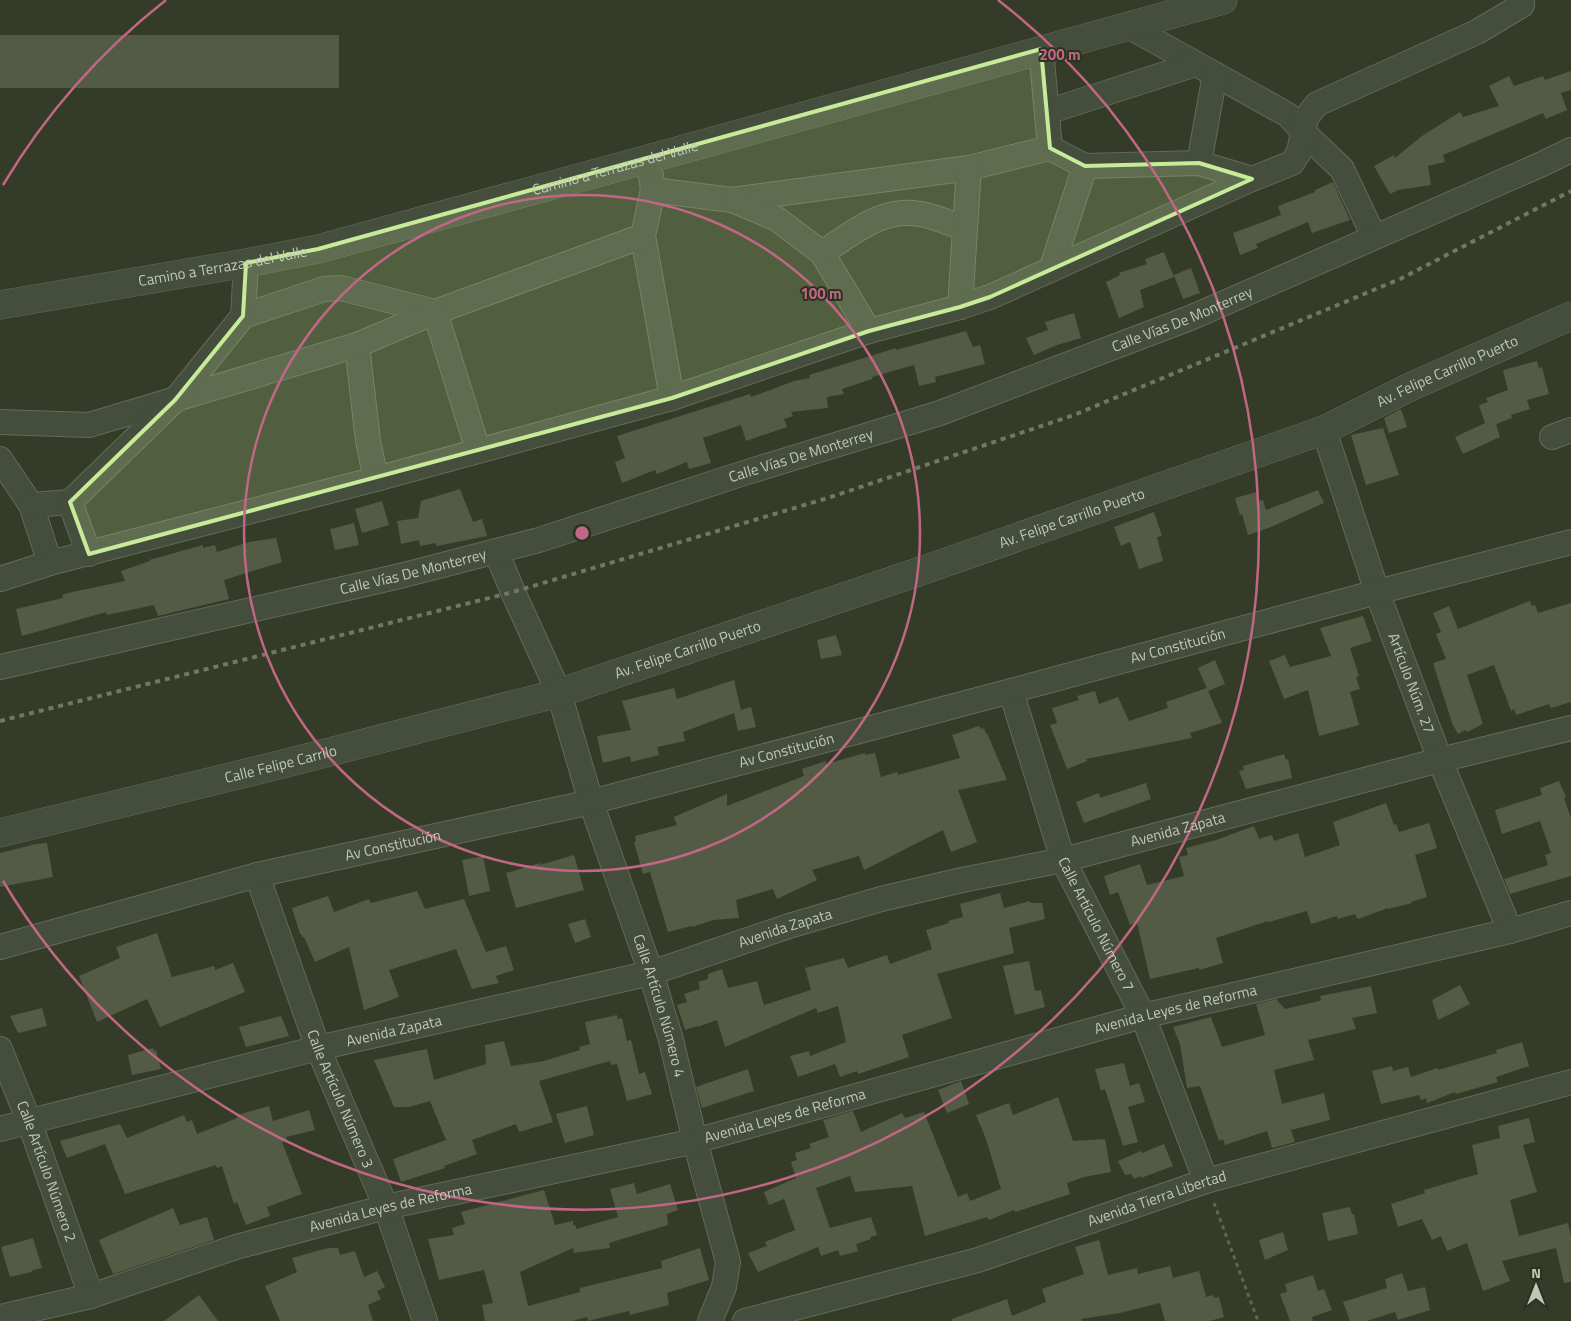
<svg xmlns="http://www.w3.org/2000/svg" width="1571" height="1321" viewBox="0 0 1571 1321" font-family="'Titillium Web',sans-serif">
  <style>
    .building { fill: #535b45 }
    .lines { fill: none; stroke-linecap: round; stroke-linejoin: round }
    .minor-casing { stroke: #636a5a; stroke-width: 26 }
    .tertiary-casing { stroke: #636a5a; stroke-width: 29 }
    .path { stroke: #646453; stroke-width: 3; stroke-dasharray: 4 4; stroke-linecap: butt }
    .minor { stroke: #454d3c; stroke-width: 24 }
    .tertiary { stroke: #454d3c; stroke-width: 28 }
    .rail { stroke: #6f7863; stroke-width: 4; stroke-dasharray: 5 5; stroke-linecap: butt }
    .marked { fill: #c6eb99; fill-opacity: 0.2; stroke: #c6eb99; stroke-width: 4; stroke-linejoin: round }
    .ring { fill: none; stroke: #c16785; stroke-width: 2.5 }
    .labels { text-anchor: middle; stroke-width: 4; stroke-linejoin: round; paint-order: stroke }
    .street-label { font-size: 15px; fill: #c0c7b8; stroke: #2a3220 }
    .centre { fill: #c16785; stroke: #2a3220; stroke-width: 2.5 }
    .ring-label { font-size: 15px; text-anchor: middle; font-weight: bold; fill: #c16785; stroke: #2a3220; stroke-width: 4; stroke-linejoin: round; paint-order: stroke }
  </style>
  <rect width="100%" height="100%" fill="#343c28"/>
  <g class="building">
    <rect x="0" y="35" width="339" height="53"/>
    <path d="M1571 71V90L1561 93 1567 110 1546 119 1543 113 1443 155 1445 162 1428 166 1431 185 1398 190 1390 194 1374 166 1394 155 1395 158 1422 136 1460 112 1463 117 1499 106 1489 86 1509 76 1514 86 1543 76 1545 80Z"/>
    <path d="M1333 182 1350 220 1312 233 1308 222 1256 244 1258 248 1240 255 1233 233 1281 215 1278 206 1315 192V190Z"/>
    <path d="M1164 252 1174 277 1140 290 1144 307 1119 318 1106 282 1120 275 1119 273 1147 264 1145 259Z"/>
    <path d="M1191 268 1200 293 1183 299 1174 275Z"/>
    <path d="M1074 313 1081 338 1057 345 1034 355 1026 338 1048 330 1045 322Z"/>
    <path d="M966 331 973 347 980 345 985 364 935 377 936 382 919 386 914 365 872 377V379L842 389 844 394 827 397 828 408 791 412 793 416 784 419 787 427 746 441 741 425 703 438 711 463 689 469 687 462 657 474 655 470 622 483 615 462 625 458 617 436 750 394 751 397 794 381 810 378 809 375 822 371 896 348V350Z"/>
    <path d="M1537 361 1539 368 1542 367 1549 394 1527 400 1530 409 1511 415 1512 418 1496 424 1500 437 1463 454 1455 437 1485 423 1479 405 1488 402 1486 398 1508 390 1503 370Z"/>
    <path d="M1401 409 1407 427 1389 433 1384 418Z"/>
    <path d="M1383 428 1399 475 1366 485 1351 435Z"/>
    <path d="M460 489 473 522 482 519 487 536 437 546 436 543 420 546 419 540 401 544 397 521 418 518 421 501Z"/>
    <path d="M1318 490 1324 503 1271 527 1248 535 1242 514 1240 515 1235 498 1257 492 1258 501 1263 500 1266 510Z"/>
    <path d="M382 501 389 525 362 533 355 509Z"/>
    <path d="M1154 512 1162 536 1157 537 1163 561 1139 569 1130 542 1121 546 1114 527Z"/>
    <path d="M354 523 359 545 335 550 330 529Z"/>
    <path d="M276 538 282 562 224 580 229 599 158 616 154 605 107 615 106 612 22 636 16 609 63 598 62 595 72 592 125 581 121 571 150 561 149 560 203 545V548L215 545 217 552 249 542Z"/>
    <path d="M1530 601 1532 606 1535 605 1538 613 1571 603V702L1551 708 1549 704 1516 715 1514 709 1511 711 1494 665 1467 675 1483 724 1467 732 1465 730 1458 734 1452 723 1433 663 1446 659 1436 634 1441 632 1433 613 1449 606 1458 629Z"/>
    <path d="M1363 616 1372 641 1350 648 1359 676 1356 677 1360 689 1350 692 1359 725 1319 736 1308 690 1284 699 1269 661 1285 655 1290 667 1331 656 1320 628Z"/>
    <path d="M836 635 842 655 821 659 817 640Z"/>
    <path d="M1215 660 1225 684 1208 691 1198 668Z"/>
    <path d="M734 680 741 710 751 707 756 727 738 731 734 713 683 732 685 741 657 747 659 755 631 762 630 756 603 763 597 736 631 730 622 701 674 688 677 699Z"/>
    <path d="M1207 688 1222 723 1190 733 1192 738 1086 759 1087 761 1067 769 1050 725 1057 723 1052 708 1079 700 1077 696 1095 691 1099 704 1118 697 1129 721 1168 708 1166 702Z"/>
    <path d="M979 726 981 729 984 728 986 734 987 733 1007 780 958 790 977 842 951 852 943 830 864 870 859 856 812 870 817 880 777 899 773 889 736 900 739 918 713 920 692 927 691 926 668 932 650 872 643 874 634 842 636 841 635 836 677 825 674 817 727 794V806L804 776 802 769 826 761V764L865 753V755L875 753 881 777 897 772 898 775 960 758 952 735Z"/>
    <path d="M1284 754 1286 760 1288 759 1292 778 1246 789 1239 771 1244 770 1243 766Z"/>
    <path d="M1559 781 1566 797 1564 798 1571 818V876L1510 894 1504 879 1548 865 1545 855 1551 853 1540 821 1502 834 1495 810 1542 795 1540 788Z"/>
    <path d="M1146 783 1151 799 1084 823 1076 802 1099 793 1100 798Z"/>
    <path d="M1386 803 1394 825 1396 824 1399 832 1429 823 1437 848 1415 855 1427 897 1411 902 1412 903 1388 909V908L1358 919 1355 914 1338 919 1337 916 1311 924 1307 911 1269 922 1268 921 1216 938 1223 963 1199 970V968L1150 979 1137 922 1130 925 1118 892 1110 895 1104 876 1140 864 1147 885 1184 876 1179 857 1188 855 1186 848 1216 840 1254 826 1259 839 1272 835 1274 841 1298 833 1305 857 1340 845 1333 822Z"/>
    <path d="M47 843 53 877 0 887V853L36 844Z"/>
    <path d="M574 855 584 890 516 908 506 873 540 863V865Z"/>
    <path d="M483 856 490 891 469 896 462 860Z"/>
    <path d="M417 891 425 909 464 899 486 952 506 946 514 970 496 976 499 983 472 989 456 949 389 970 399 997 364 1010 349 947 315 962 304 937 303 938 301 934H300L292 908 328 896 334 912 369 899 371 903Z"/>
    <path d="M1000 893 1004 908 1030 901V903H1042L1045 919 1009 928 1014 953 937 974 952 1018 902 1035 909 1057 858 1074 857 1071 840 1077 835 1064 798 1077 790 1056 809 1051 810 1056 846 1042 838 1006 818 1013 816 1008 725 1047 717 1020 697 1027V1026L685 1030 677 1005 687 1002 684 994 700 989 698 982 708 979V974L722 969 728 988 757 981 764 1005 811 990 805 968 844 958 848 968 887 955 890 964 932 949 926 930 949 923 948 921 963 917 960 904Z"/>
    <path d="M585 919 591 937 575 943 568 924Z"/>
    <path d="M157 933 172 977 214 966 215 970 233 963 245 992 160 1027 147 999 97 1022 79 976 120 958 116 947Z"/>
    <path d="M1029 961 1035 991 1041 990 1045 1007 1015 1015 1003 966Z"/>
    <path d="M1460 985 1470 1004 1438 1020 1432 1000Z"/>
    <path d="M1371 986 1377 1013 1352 1018 1356 1029 1308 1040 1314 1060 1274 1070 1282 1104 1324 1093 1330 1120 1291 1130 1295 1142 1272 1148 1267 1131 1225 1145 1223 1139 1219 1141 1200 1086 1187 1088 1180 1044 1173 1027 1211 1017 1222 1047 1265 1035 1256 1004 1276 999 1285 1009 1319 1001 1321 1000 1320 996Z"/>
    <path d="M42 1008 47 1026 18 1033 10 1016Z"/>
    <path d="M617 1015 618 1019 622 1018 627 1041 631 1040 639 1074 645 1072 652 1094 627 1101 617 1064 611 1065 610 1061 539 1081 553 1122 519 1132 516 1124 472 1140 477 1154 444 1166 445 1168 401 1182 393 1159 446 1140 430 1101 409 1107H394L374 1060 427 1049 434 1080 486 1064 485 1045 504 1041 511 1066 544 1061 580 1050 579 1047 590 1044 585 1022Z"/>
    <path d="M281 1016 289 1036 246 1047 239 1027Z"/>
    <path d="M1522 1042 1529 1066 1496 1077 1498 1082 1456 1094 1455 1092 1427 1103 1426 1098 1421 1100 1419 1095 1381 1104 1372 1071 1392 1066 1393 1071 1408 1067 1411 1077 1437 1068 1438 1070 1497 1053 1496 1050Z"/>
    <path d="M153 1048 154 1051 156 1050 161 1069 132 1075 128 1055Z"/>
    <path d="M1124 1063 1130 1086 1139 1083 1145 1102 1128 1107 1138 1142 1123 1146 1105 1089 1101 1091 1095 1069Z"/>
    <path d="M748 1069 754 1091 702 1108 696 1087Z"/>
    <path d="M961 1081 969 1104 947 1113 938 1090Z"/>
    <path d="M1058 1097 1073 1141 1105 1139 1111 1172 1084 1177 1067 1183 1070 1194 1015 1212 1014 1210 989 1220 987 1217 925 1236 912 1186 855 1192 850 1176 816 1188 830 1228 871 1217 877 1235 870 1237 871 1239 856 1244 858 1251 840 1256 838 1250 821 1256 818 1247 758 1272 748 1253 767 1246 765 1242 795 1230 784 1199 769 1205 764 1192 796 1178 791 1162 797 1160 795 1153 811 1148 809 1144 829 1137 823 1120 853 1111 861 1132 902 1113 905 1118 924 1112 958 1197 967 1193 970 1201 1001 1189 986 1139 976 1115 1009 1103 1013 1115Z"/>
    <path d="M269 1106 273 1121 309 1110 315 1130 286 1137 287 1140 282 1142 302 1194 267 1207 270 1216 246 1225 237 1202 234 1204 222 1166 217 1168 216 1165 125 1194 105 1144 67 1158 60 1141 120 1124 127 1138 184 1115 187 1122 192 1120 197 1134 237 1118V1115Z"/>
    <path d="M587 1106 594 1135 565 1143 556 1114Z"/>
    <path d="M1529 1118 1535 1142 1523 1145 1537 1192 1510 1200 1519 1236 1568 1223 1571 1236V1282L1564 1283 1556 1248 1502 1261 1510 1281 1483 1291 1467 1243 1447 1251 1441 1236 1432 1240 1422 1219 1398 1227 1391 1204 1425 1193 1424 1190 1478 1174 1472 1145 1500 1138 1498 1126Z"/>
    <path d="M1164 1144 1173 1166 1141 1178V1176L1134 1179 1131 1174 1125 1175 1118 1161 1141 1151 1142 1153Z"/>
    <path d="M634 1183 637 1194 670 1184 678 1210 667 1214 668 1225 609 1243 610 1248 574 1253 573 1248 520 1272 528 1306 580 1292V1288L662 1268 661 1261 700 1248 709 1280 667 1293 669 1305 630 1315 629 1311 588 1321 587 1317 572 1321H485L482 1305 493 1303 484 1270 439 1280 428 1239 454 1235 452 1228 465 1224 461 1212 544 1190 555 1225 573 1221V1226L576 1225V1229L618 1217 610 1189Z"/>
    <path d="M1350 1207 1352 1214H1354L1358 1234 1328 1241 1322 1213Z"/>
    <path d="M173 1208 180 1225 207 1217 214 1240 113 1274 99 1240Z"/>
    <path d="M1283 1232 1288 1250 1265 1260 1259 1240Z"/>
    <path d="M33 1238 42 1268 33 1270 31 1272 10 1277 1 1247Z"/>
    <path d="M1099 1240 1108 1275 1137 1268 1138 1274 1170 1266 1173 1278 1199 1271 1206 1297 1213 1295 1214 1298 1219 1297 1224 1317 1210 1321H1165L1160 1303 1120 1313 1081 1319 1082 1321H952V1319L1007 1299 1012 1316 1046 1302 1042 1289 1084 1274 1075 1247Z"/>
    <path d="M328 1248H338L340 1255 355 1251 364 1277 377 1271 385 1287 377 1291 381 1299 368 1305 373 1321H280L265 1286 297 1272 292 1258Z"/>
    <path d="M1402 1273 1408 1291 1425 1287 1430 1310 1398 1320 1395 1312 1367 1321H1350L1343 1302 1387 1288 1385 1279Z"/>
    <path d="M1313 1275 1318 1291 1324 1289 1332 1310 1312 1317 1313 1321H1290L1280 1294 1287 1292 1285 1284Z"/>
    <path d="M199 1295 218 1321H164Z"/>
  </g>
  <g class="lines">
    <g class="minor-casing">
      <g id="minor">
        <path d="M1128 26 1288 115 1303 132 1342 169 1374 237"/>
        <path d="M1041 49 1050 148 1085 166 1199 163 1252 179"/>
        <path d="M1047 112 1196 64"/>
        <path d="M1199 163 1215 74"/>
        <path d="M651 176 653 190 732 200 969 168 1050 148"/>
        <path d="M732 200 777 219 822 253 869 331"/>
        <path d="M643 236 672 398"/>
        <path d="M822 253C853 233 882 207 920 214 935 216 951 224 965 229"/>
        <path d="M246 263 243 316 324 289 341 288 435 312 643 236 653 190"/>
        <path d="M1051 270 1085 166"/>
        <path d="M960 307 969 168"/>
        <path d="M357 345 368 441 376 479"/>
        <path d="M0 422 89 425 357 345 435 312 478 450"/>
        <path id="s1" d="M1324 430 1377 592 1440 760 1510 931"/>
        <path d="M1552 437 1571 430"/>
        <path d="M0 459 31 505 50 563"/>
        <path d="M31 505 70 502"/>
        <path id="s2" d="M496 551 513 592 559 693 591 802 651 973 671 1040 695 1141 728 1262 724 1287 710 1321"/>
        <path d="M89 554 70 502 175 400 243 316"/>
        <path d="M0 579 50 563 376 479 672 398 869 331 960 307 990 297 1252 179 1292 163 1299 152 1306 118 1317 104 1477 32 1522 5V0"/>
        <path id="s3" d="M0 667 400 576 539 540 744 473 940 413 1190 318 1540 165 1571 150"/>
        <path id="s4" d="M1011 691 1063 860 1143 1016 1206 1181"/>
        <path id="s5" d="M257 875 318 1048 386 1207 425 1321"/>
        <path id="s6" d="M0 947 257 875 591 802 1011 691 1377 592 1571 542"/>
        <path id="s7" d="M0 1049 29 1121 91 1296"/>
        <path id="s8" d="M0 1129 318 1048 651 973 789 926 881 899 962 880 1063 860 1440 760 1571 728"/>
        <path id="s9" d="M0 1317 91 1296 236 1247 386 1207 695 1141 1143 1016 1510 931 1571 913"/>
        <path id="s10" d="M745 1321 978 1260 1206 1181 1571 1082"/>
      </g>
    </g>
    <g class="tertiary-casing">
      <g id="tertiary">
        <path id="s11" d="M0 305 246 263 318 249 648 159 1223 0"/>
        <path id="s12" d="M0 833 275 766 559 693 918 572 1324 430 1412 386 1571 316"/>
      </g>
    </g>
    <path class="path" d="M1214 1203 1258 1321"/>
    <use href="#minor" class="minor"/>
    <use href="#tertiary" class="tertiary"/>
    <path class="rail" d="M0 721 513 592 828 498 1074 415 1400 279 1571 191"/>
  </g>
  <path class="marked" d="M1041 49 1050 148 1085 166 1199 163 1252 179 990 297 960 307 869 331 672 398 89 554 70 502 175 400 243 316 246 263 318 249Z"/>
  <g class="ring">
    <circle cx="582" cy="533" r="338"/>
    <path d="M3 185A676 676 0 0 1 166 0M998 0A676 676 0 1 1 3 881"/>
  </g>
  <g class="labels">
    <g class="street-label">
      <text dy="5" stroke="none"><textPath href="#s11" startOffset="631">Camino a Terrazas del Valle</textPath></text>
      <text dy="5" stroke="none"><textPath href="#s11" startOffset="226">Camino a Terrazas del Valle</textPath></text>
      <text dy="5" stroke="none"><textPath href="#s3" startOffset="1234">Calle Vías De Monterrey</textPath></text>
      <text dy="5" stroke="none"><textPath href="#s12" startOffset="1522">Av. Felipe Carrillo Puerto</textPath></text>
      <text dy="5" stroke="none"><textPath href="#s3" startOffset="829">Calle Vías De Monterrey</textPath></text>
      <text dy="5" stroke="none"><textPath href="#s12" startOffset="1118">Av. Felipe Carrillo Puerto</textPath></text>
      <text dy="5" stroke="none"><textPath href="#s3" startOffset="424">Calle Vías De Monterrey</textPath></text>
      <text dy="5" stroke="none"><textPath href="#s6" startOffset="1216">Av Constitución</textPath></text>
      <text dy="5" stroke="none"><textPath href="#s12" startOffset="712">Av. Felipe Carrillo Puerto</textPath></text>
      <text dy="5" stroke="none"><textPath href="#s1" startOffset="268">Artículo Núm. 27</textPath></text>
      <text dy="5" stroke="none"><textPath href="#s6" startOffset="811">Av Constitución</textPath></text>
      <text dy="5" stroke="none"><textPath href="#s12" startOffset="289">Calle Felipe Carrilo</textPath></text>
      <text dy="5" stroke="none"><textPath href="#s8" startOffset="1216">Avenida Zapata</textPath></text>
      <text dy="5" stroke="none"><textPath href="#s6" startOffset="406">Av Constitución</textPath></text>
      <text dy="5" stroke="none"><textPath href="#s4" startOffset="249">Calle Artículo Número 7</textPath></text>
      <text dy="5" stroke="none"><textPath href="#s8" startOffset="811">Avenida Zapata</textPath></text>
      <text dy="5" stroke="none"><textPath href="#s2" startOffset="484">Calle Artículo Número 4</textPath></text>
      <text dy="5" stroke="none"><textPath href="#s9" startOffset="1216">Avenida Leyes de Reforma</textPath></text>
      <text dy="5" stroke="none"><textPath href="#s8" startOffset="406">Avenida Zapata</textPath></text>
      <text dy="5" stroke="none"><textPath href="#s5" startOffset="239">Calle Artículo Número 3</textPath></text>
      <text dy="5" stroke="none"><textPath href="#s9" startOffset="811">Avenida Leyes de Reforma</textPath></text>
      <text dy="5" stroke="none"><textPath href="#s7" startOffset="131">Calle Artículo Número 2</textPath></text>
      <text dy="5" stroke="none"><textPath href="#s10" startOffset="430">Avenida Tierra Libertad</textPath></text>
      <text dy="5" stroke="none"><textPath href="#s9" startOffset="406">Avenida Leyes de Reforma</textPath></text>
    </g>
  </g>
  <circle cx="582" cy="533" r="8" class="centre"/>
  <g class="ring-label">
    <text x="1060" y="60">200 m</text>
    <text x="821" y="299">100 m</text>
  </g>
  <g transform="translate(1536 1286)" stroke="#2a3220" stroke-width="4" paint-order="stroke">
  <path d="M0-4L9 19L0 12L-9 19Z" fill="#c0c7b8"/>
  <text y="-8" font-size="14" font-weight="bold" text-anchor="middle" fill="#c0c7b8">N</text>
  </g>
</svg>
